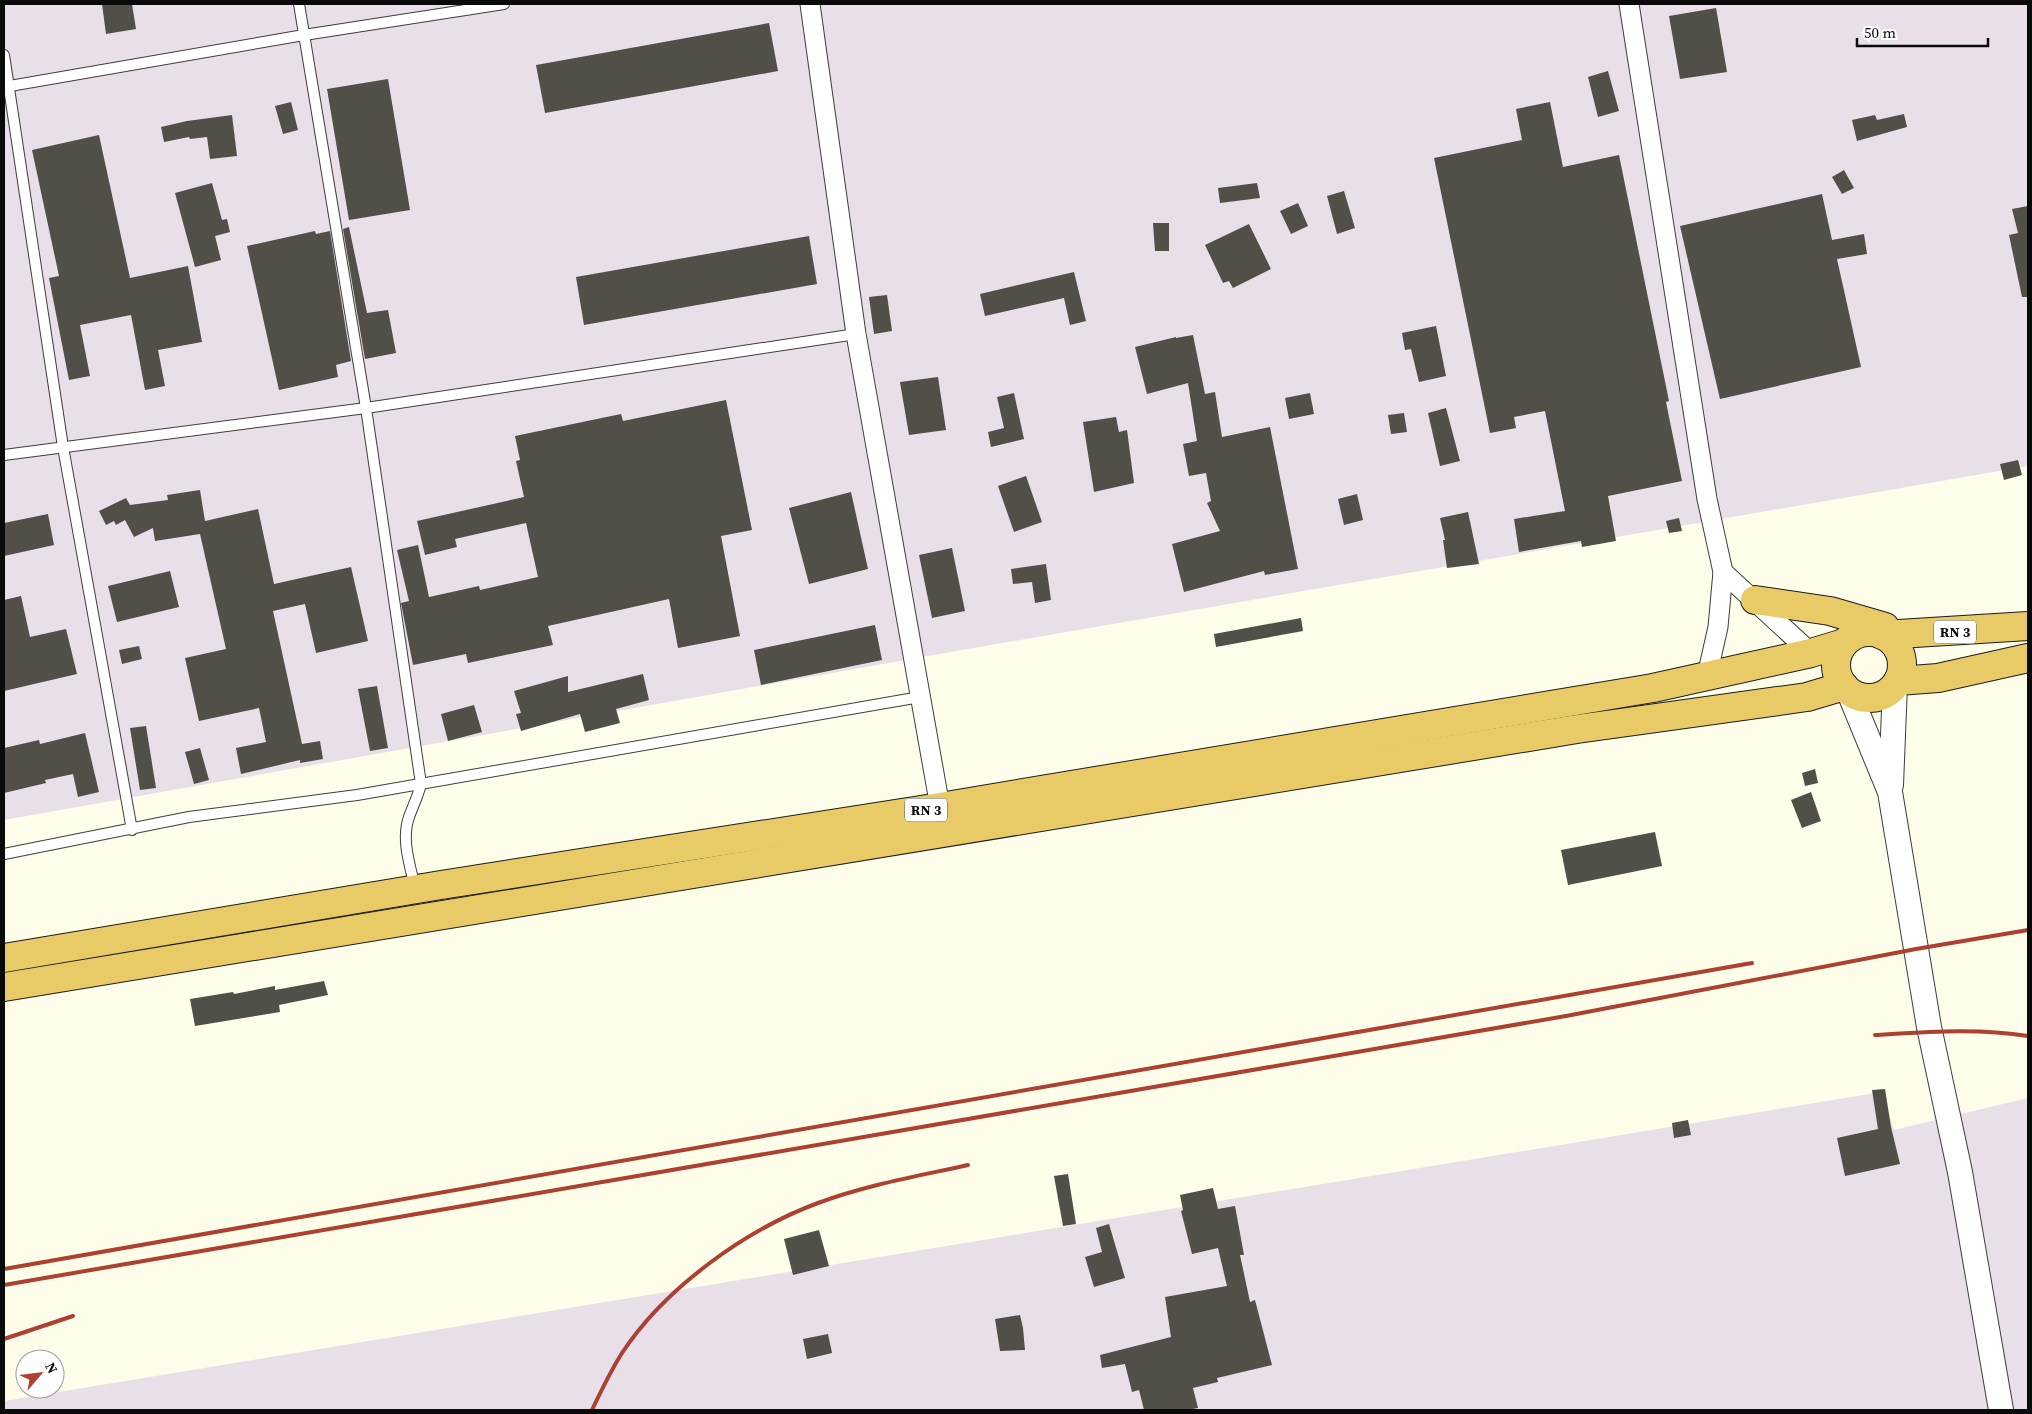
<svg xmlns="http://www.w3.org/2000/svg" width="2032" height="1414" viewBox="0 0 2032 1414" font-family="'Source Serif 4',serif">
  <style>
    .industrial { fill: #e9dfe8 }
    .building { fill: #524e48 }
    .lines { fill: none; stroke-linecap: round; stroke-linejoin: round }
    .service-casing { stroke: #3d3d3d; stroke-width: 12 }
    .minor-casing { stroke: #3d3d3d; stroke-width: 21 }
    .tertiary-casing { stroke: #3d3d3d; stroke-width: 26 }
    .trunk-casing { stroke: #1b1b1b; stroke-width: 30 }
    .service { stroke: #fff; stroke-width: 10 }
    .minor { stroke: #fff; stroke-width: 19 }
    .tertiary { stroke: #fff; stroke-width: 24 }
    .trunk { stroke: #e8cb66; stroke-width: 28 }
    .rail { stroke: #ac4031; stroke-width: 4 }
    .labels { text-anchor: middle; stroke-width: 5; stroke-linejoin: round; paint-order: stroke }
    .shield { fill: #fff; stroke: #545454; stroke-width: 1 }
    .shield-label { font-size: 14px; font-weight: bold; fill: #0a0a0a }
  </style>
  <rect width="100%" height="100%" fill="#fdfdea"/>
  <g class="industrial">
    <path d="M4 4H2028V466L939 654 4 820Z"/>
    <path d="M1882 1092 1894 1130 2028 1098V1410H4V1401Z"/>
  </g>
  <g class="building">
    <path d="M102 4H132L136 29 106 34Z"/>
    <path d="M1716 8 1727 72 1680 79 1669 16Z"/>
    <path d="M769 23 778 71 545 113 536 65Z"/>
    <path d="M1608 71 1619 111 1598 117 1588 77Z"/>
    <path d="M388 79 410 210 349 220 327 89Z"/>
    <path d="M291 102 298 130 283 134 275 106Z"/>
    <path d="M1550 102 1563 167 1619 155 1669 401 1666 402 1682 481 1608 496 1616 541 1582 547 1581 541 1519 552 1514 519 1565 511 1545 411 1514 417 1516 428 1490 433 1434 158 1522 140 1516 109Z"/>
    <path d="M1904 114 1907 127 1857 141 1852 120 1875 115 1877 120Z"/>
    <path d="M232 115 237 156 210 159 207 137 190 139 189 137 164 142 161 127 187 121Z"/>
    <path d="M99 135 130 278 188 266 202 342 158 350 165 386 145 390 131 315 80 325 90 376 69 380 49 278 59 276 32 150Z"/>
    <path d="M1844 170 1854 188 1842 194 1832 177Z"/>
    <path d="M212 183 222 220 227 219 230 232 215 236 221 260 195 267 175 193Z"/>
    <path d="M1257 183 1260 198 1220 203 1218 188Z"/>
    <path d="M1344 191 1355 228 1337 234 1327 196Z"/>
    <path d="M1822 194 1832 240 1864 234 1867 254 1837 259 1861 367 1720 399 1680 226Z"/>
    <path d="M1298 203 1308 226 1291 234 1280 211Z"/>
    <path d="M2028 206V297H2022L2009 235 2018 233 2012 209Z"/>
    <path d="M1153 223H1169V251H1155Z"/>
    <path d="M1249 224 1271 269 1233 288 1229 281 1223 283 1205 245Z"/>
    <path d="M349 227 367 313 388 310 396 353 365 359 343 229Z"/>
    <path d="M315 231 316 234 330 231 351 361 336 365 338 377 279 390 247 246Z"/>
    <path d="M809 236 817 284 584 325 576 277Z"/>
    <path d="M1074 272 1086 321 1070 325 1064 298 985 316 980 294Z"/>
    <path d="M887 295 892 331 874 334 869 297Z"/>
    <path d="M1436 326 1446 376 1419 382 1411 349 1405 350 1402 333Z"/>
    <path d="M1193 335 1205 394 1215 392 1222 437 1270 427 1298 569 1265 575 1264 571 1184 592 1172 544 1220 531 1207 503 1211 501 1206 473 1189 476 1183 444 1197 441 1188 383 1147 394 1135 347 1176 337V338Z"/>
    <path d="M938 377 946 430 909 435 900 382Z"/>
    <path d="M1014 393 1024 439 991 447 988 432 1004 428 997 397Z"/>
    <path d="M1310 393 1314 414 1289 419 1285 398Z"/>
    <path d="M726 400 752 530 721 536 740 636 678 648 669 599 548 626 553 645 468 663 466 654 413 665 401 603 409 601 397 550 418 545 429 597 479 586 480 590 538 577 526 523 455 539 457 547 425 555 417 521 524 497 516 461 520 460 515 436 621 414 623 421Z"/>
    <path d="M1446 408 1460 461 1440 466 1428 413Z"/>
    <path d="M1404 413 1407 432 1391 434 1388 415Z"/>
    <path d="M1116 417 1119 432 1127 430 1134 483 1094 492 1083 422Z"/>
    <path d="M2018 460 2022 475 2004 480 2000 464Z"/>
    <path d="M1026 476 1042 522 1014 532 998 486Z"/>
    <path d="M200 490 205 521 258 509 274 584 351 567 368 641 316 653 305 604 273 611 302 744 320 741 323 759 300 763V760L241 774 236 748 266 742 259 708 199 721 185 658 226 649 200 534 155 541 153 528 134 537 125 520 116 525 114 521 106 525 99 511 126 498 130 505 168 500 167 495Z"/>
    <path d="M851 492 868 569 809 584 789 508Z"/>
    <path d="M1357 494 1363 520 1344 525 1338 499Z"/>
    <path d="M1468 512 1479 564 1447 568 1443 540H1445L1440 518Z"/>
    <path d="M48 514 54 545 4 556V523Z"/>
    <path d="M1679 518 1682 531 1669 533 1666 521Z"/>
    <path d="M952 548 965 611 932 618 919 555Z"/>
    <path d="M1046 564 1051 600 1035 603 1032 582 1013 584 1011 569Z"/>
    <path d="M170 571 179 607 117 622 108 586Z"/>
    <path d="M21 596 30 637 66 629 77 674 4 691V600Z"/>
    <path d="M1301 618 1303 631 1216 647 1214 634Z"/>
    <path d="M875 625 882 660 761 685 754 650Z"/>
    <path d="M139 646 142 659 122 664 119 650Z"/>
    <path d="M643 674 649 700 616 709 620 723 585 732 580 714 521 731 516 714 521 713 514 691 568 676V692Z"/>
    <path d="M377 686 388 748 370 751 358 689Z"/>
    <path d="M474 705 482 732 448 741 441 714Z"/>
    <path d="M146 726 156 788 140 790 130 728Z"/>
    <path d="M85 733 99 792 78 797 73 774 45 780 46 783 4 793V748L39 740 40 744Z"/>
    <path d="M200 748 209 780 194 784 185 752Z"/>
    <path d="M1815 769 1818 783 1805 786 1802 773Z"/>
    <path d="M1811 792 1821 821 1802 828 1791 800Z"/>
    <path d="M1655 832 1662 866 1568 885 1561 850Z"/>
    <path d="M324 981 328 995 279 1005 280 1012 195 1026 190 999 233 992 234 994 275 986V990Z"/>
    <path d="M1885 1089 1891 1127 1900 1164 1845 1176 1837 1138 1878 1129 1872 1090Z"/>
    <path d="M1688 1120 1691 1135 1674 1138 1672 1123Z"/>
    <path d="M1068 1174 1076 1224 1063 1226 1054 1176Z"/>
    <path d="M1213 1188 1218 1209 1235 1206 1244 1255H1240L1250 1302 1255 1300 1272 1365 1217 1378 1218 1382 1193 1388 1198 1408 1187 1410H1144L1139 1390 1132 1392 1125 1364 1102 1368 1100 1355 1171 1337 1165 1297 1227 1286 1218 1248 1192 1254 1181 1211 1183 1210 1180 1195Z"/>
    <path d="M1109 1224 1125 1278 1094 1287 1085 1257 1102 1252 1096 1228Z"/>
    <path d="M819 1230 829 1266 793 1275 784 1239Z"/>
    <path d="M1020 1315 1023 1328 1025 1350 1000 1351 995 1319Z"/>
    <path d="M828 1334 832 1353 807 1359 803 1339Z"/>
  </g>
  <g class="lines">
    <g class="service-casing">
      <g id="service">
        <path d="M299 4 366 408 421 784C418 796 413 806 409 817 401 839 410 866 415 887"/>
        <path d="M4 55 63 447 132 830"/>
        <path d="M4 87 304 35 504 4"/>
        <path d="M4 455 366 408 856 334"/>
        <path d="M4 854 189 817 357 795 920 697"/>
      </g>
    </g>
    <g class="minor-casing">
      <g id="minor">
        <path d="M810 4 856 334 940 807"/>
        <path d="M1629 4 1707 499 1723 572 1718 627 1707 676"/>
        <path d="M1723 572 1811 653"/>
      </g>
    </g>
    <g class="tertiary-casing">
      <g id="tertiary">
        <path d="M1848 690 1890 792 1929 1027 1960 1172 2001 1410"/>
        <path d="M1891 785 1895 685"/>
      </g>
    </g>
    <g class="trunk-casing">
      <g id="trunk">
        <path d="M1755 600 1830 611 1885 627"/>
        <circle cx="1869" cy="665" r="33"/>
        <path d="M1882 635 2028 626"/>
        <path d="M1898 681 1938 678 2028 658"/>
        <path d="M4 958 441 885 940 807 1653 688 1811 653 1844 643"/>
        <path d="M4 987 1577 729 1807 697 1844 686"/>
      </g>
    </g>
    <use href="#service" class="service"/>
    <use href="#minor" class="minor"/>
    <use href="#tertiary" class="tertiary"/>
    <use href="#trunk" class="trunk"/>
    <g class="rail">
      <path d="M1875 1035C1927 1032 1977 1028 2028 1036"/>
      <path d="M4 1269 1752 963"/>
      <path d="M4 1285 1566 1016 1916 949 2028 930"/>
      <path d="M4 1339 73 1316"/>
      <path d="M592 1410C601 1391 610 1372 622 1353 665 1288 745 1230 818 1203 866 1185 918 1176 968 1165"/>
    </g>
  </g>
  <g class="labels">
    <g class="shield">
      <rect x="1934" y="620.5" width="42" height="23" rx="4"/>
      <rect x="905" y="798.5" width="42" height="23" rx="4"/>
    </g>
    <g class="shield-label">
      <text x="1955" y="637">RN 3</text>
      <text x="926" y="815">RN 3</text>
    </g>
  </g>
  <rect width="2032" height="1414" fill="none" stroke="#0a0a0a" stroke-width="10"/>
  <g transform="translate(40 1374) rotate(62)"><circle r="24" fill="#ffffff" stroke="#9d9d9d"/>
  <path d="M0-4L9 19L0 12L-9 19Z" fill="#ac4031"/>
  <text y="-8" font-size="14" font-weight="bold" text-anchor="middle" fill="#0a0a0a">N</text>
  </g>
  <path d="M1857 38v8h131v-8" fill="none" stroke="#0a0a0a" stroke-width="2.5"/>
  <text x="1864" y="38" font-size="15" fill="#0a0a0a" stroke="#ffffff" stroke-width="4" paint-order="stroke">50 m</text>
</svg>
